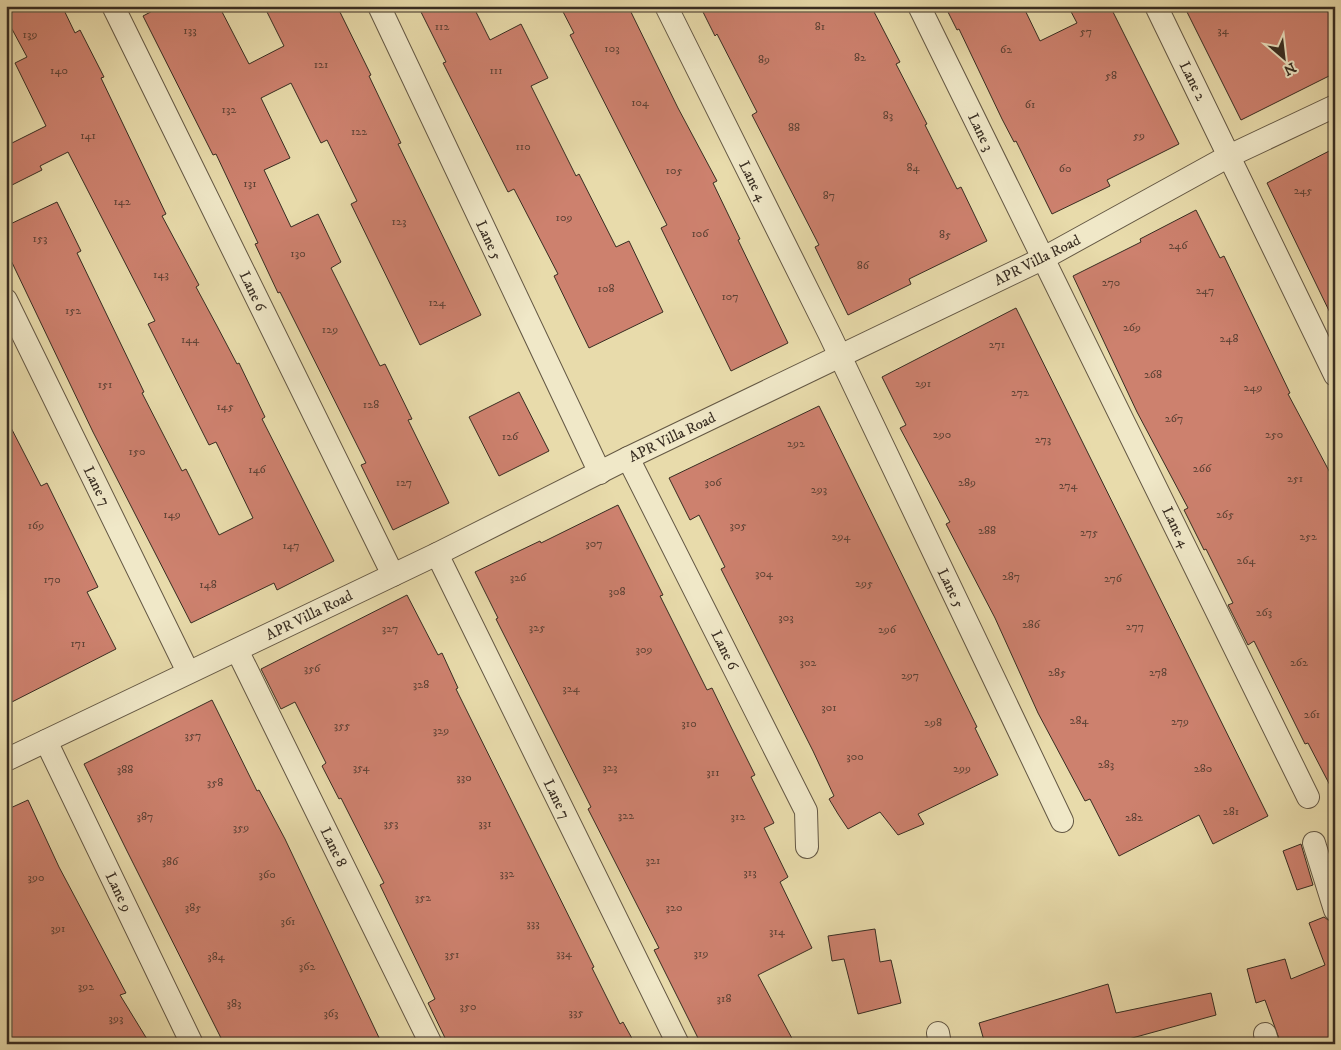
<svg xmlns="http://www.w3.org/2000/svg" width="1341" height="1050" viewBox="0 0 1341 1050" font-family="'IM FELL DW Pica',serif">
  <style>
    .building { fill: #cd816e; stroke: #382d22 }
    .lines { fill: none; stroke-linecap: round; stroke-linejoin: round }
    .minor-casing { stroke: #645844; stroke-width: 24 }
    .minor { stroke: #f0e8c8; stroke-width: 22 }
    .labels { text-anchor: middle; stroke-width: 4; stroke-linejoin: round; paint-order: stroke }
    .number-label { font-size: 12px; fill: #5d4235 }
    .street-label { font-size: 15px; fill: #382d22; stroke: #f0e8c8 }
  </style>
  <rect width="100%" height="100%" fill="#e8dbab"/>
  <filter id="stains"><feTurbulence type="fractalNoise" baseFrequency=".004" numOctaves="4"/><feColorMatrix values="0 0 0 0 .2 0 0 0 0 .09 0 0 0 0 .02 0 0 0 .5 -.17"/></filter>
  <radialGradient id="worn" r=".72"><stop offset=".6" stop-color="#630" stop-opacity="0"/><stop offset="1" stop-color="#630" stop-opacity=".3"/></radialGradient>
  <g class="building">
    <path d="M6 6H62L75 33 80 30 104 77 101 78 166 214 162 216 199 285 196 287 217 326 237 364 239 363 265 417 262 419 334 561 277 590 274 583 191 623 93 432 6 250V226L57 202 81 251 77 253 144 392 142 393 182 471 186 469 219 535 253 518 216 442 209 445 148 324 155 321 68 152 40 166 42 170 6 188V146L46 126 15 63 27 57 6 18Z"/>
    <path d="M162 6H219L249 64 284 46 264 6H337L371 75 369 76 401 143 398 144 481 315 420 345 351 204 357 201 327 140 321 143 291 83 261 98 290 158 264 170 291 227 318 214 341 262 331 268 380 366 385 364 412 419 408 420 449 503 393 530 361 465 366 463 280 292 278 293 255 244 258 243 216 154 213 155 143 16Z"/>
    <path d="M418 6H473L490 40 521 24 548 78 531 86 576 176 579 174 616 247 629 241 663 312 589 348 554 276 558 274 514 189 508 192 443 63 446 62Z"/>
    <path d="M560 6H628L678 108 717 181 713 183 740 239 738 240 788 343 731 371 661 228 667 225 570 35 574 33Z"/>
    <path d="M700 6H871L900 62 896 64 927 124 925 125 957 189 961 187 987 241 909 279 911 284 848 315 815 247 819 245 752 115 757 112 717 34 715 36Z"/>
    <path d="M945 6H1023L1040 41 1077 23 1068 6H1110L1179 144 1107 180 1110 186 1052 214 1016 141 1014 142 1002 119 959 29 957 30Z"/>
    <path d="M1184 6H1335V73L1241 120Z"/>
    <path d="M1335 148V323L1267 183Z"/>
    <path d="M1196 210 1220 258 1224 256 1290 393 1288 394 1335 482V795L1308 743 1305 744 1254 641 1248 645 1228 605 1233 603 1206 549 1204 550 1184 510 1188 508 1137 412 1073 276 1141 242 1140 239Z"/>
    <path d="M1016 308 1268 816 1213 844 1199 815 1119 856 1090 799 1085 801 1038 713 995 618 946 524 950 522 900 428 906 425 882 377Z"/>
    <path d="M519 392 549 451 499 476 469 417Z"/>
    <path d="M819 406 977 727 975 728 998 775 918 814 924 824 898 835 880 812 848 829 838 814 829 799 834 796 813 751 721 569 725 567 699 515 690 520 669 478Z"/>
    <path d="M6 418 41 486 47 483 98 587 87 592 116 649 6 705Z"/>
    <path d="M618 505 663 595 660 596 707 690 712 688 731 727 755 775 751 777 774 823 764 828 788 877 780 882 812 948 758 975 795 1044H701L654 950 659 948 588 809 591 807 496 619 498 618 475 572 540 541 541 543Z"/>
    <path d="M407 595 438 655 442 653 458 688 456 689 594 967 592 968 620 1024 623 1022 635 1044H448L428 1003 435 999 380 885 384 883 341 798 339 799 322 766 326 763 295 702 281 709 261 669Z"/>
    <path d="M212 700 257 791 259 790 285 839 382 1044H224L127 851 84 764Z"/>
    <path d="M28 800 59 867 126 993 120 995 150 1044H6V810Z"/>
    <path d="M1301 844 1313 885 1297 890 1283 851Z"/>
    <path d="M1324 917 1335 925V1044H1281L1265 1000 1256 1003 1247 969 1285 959 1291 979 1325 965 1309 923Z"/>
    <path d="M875 929 880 962 891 960 901 1003 858 1014 844 959 832 961 828 936Z"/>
    <path d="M1108 984 1116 1013 1211 993 1216 1015 1125 1040 1126 1044H985L979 1023Z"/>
  </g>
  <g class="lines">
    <g class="minor-casing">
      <g id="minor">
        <path d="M113 6 393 575"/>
        <path d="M379 6 600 473"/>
        <path d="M666 6 829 333 1062 821"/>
        <path d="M919 6 1308 797"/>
        <path d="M1156 6 1335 375"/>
        <path d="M6 300 188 672"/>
        <path d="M628 458 806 811 807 847"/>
        <path d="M437 554 678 1044"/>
        <path d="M237 650 431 1044"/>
        <path d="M46 741 192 1044"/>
        <path d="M6 760 437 554 628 458 1044 258 1229 156 1335 106"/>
        <path d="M1314 843 1335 910"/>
        <path d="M938 1033 940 1044"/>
        <path d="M1265 1034 1268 1044"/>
      </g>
    </g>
    <use href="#minor" class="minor"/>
  </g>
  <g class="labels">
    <g class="number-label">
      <text x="442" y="30">112</text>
      <text x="820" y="30">81</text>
      <text x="190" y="34">133</text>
      <text x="1223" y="34">34</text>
      <text x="1086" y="35">57</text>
      <text x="30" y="38">139</text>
      <text x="612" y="52">103</text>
      <text x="1006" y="53">62</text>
      <text x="860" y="61">82</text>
      <text x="764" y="63">89</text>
      <text x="321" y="68">121</text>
      <text x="59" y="74">140</text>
      <text x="496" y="74">111</text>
      <text x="1111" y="79">58</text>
      <text x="640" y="106">104</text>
      <text x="1030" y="108">61</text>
      <text x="229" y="113">132</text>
      <text x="888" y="119">83</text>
      <text x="794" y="131">88</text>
      <text x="359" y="135">122</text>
      <text x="88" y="139">141</text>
      <text x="1139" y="139">59</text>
      <text x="523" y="150">110</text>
      <text x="913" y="171">84</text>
      <text x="1065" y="172">60</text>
      <text x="674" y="174">105</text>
      <text x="250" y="187">131</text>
      <text x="1303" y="194">245</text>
      <text x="829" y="199">87</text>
      <text x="122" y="205">142</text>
      <text x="564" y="221">109</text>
      <text x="399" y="225">123</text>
      <text x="700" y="237">106</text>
      <text x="945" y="238">85</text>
      <text x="40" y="242">153</text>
      <text x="1178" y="249">246</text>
      <text x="298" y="257">130</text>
      <text x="863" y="269">86</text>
      <text x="161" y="278">143</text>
      <text x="1111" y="286">270</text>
      <text x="606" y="292">108</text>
      <text x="1205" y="294">247</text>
      <text x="730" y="300">107</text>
      <text x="437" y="306">124</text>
      <text x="73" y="314">152</text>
      <text x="1132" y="331">269</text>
      <text x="330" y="333">129</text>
      <text x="1229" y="342">248</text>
      <text x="190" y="343">144</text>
      <text x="997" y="348">271</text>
      <text x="1153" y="378">268</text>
      <text x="923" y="387">291</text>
      <text x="105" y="388">151</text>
      <text x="1253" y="391">249</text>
      <text x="1020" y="396">272</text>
      <text x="371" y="408">128</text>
      <text x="225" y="410">145</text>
      <text x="1174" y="422">267</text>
      <text x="942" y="438">290</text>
      <text x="1274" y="438">250</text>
      <text x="510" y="440">126</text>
      <text x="1043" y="443">273</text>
      <text x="796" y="447">292</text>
      <text x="137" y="455">150</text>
      <text x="1202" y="472">266</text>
      <text x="257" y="473">146</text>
      <text x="1295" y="482">251</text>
      <text x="404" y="486">127</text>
      <text x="713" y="486">306</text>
      <text x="967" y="486">289</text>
      <text x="1068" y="489">274</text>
      <text x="819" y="493">293</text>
      <text x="172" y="518">149</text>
      <text x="1225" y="518">265</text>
      <text x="36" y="529">169</text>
      <text x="738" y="529">305</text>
      <text x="987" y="534">288</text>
      <text x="1089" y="536">275</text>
      <text x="841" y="540">294</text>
      <text x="1308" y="540">252</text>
      <text x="594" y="547">307</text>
      <text x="291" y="549">147</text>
      <text x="1246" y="564">264</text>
      <text x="764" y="577">304</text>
      <text x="1011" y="580">287</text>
      <text x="518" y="581">326</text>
      <text x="1113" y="582">276</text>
      <text x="52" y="583">170</text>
      <text x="864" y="587">295</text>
      <text x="208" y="588">148</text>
      <text x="617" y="595">308</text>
      <text x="1264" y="616">263</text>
      <text x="786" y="621">303</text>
      <text x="1031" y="628">286</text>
      <text x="1135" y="630">277</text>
      <text x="537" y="631">325</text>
      <text x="390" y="632">327</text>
      <text x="887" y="633">296</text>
      <text x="78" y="647">171</text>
      <text x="644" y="653">309</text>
      <text x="808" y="666">302</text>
      <text x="1299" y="666">262</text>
      <text x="312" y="672">356</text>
      <text x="1057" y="676">285</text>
      <text x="1158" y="676">278</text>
      <text x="910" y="679">297</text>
      <text x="421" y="688">328</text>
      <text x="571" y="692">324</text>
      <text x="829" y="711">301</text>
      <text x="1312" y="718">261</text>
      <text x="1079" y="724">284</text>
      <text x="1180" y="725">279</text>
      <text x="933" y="726">298</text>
      <text x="689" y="727">310</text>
      <text x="342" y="729">355</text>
      <text x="441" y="734">329</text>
      <text x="193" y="739">357</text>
      <text x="855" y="760">300</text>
      <text x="1106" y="768">283</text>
      <text x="361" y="771">354</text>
      <text x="610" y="771">323</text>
      <text x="962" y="772">299</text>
      <text x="1203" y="772">280</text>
      <text x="125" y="773">388</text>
      <text x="713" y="776">311</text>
      <text x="464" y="781">330</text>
      <text x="215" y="786">358</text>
      <text x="1231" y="815">281</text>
      <text x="626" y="819">322</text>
      <text x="145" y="820">387</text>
      <text x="738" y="820">312</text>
      <text x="1134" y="821">282</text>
      <text x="391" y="827">353</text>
      <text x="485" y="827">331</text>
      <text x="241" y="831">359</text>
      <text x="653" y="864">321</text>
      <text x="170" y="865">386</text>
      <text x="750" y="876">313</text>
      <text x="507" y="877">332</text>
      <text x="267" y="878">360</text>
      <text x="36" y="881">390</text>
      <text x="423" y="901">352</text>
      <text x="193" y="911">385</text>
      <text x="674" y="911">320</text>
      <text x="288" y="925">361</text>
      <text x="533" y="927">333</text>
      <text x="58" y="932">391</text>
      <text x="777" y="935">314</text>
      <text x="564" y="957">334</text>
      <text x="701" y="957">319</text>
      <text x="452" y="958">351</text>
      <text x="216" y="960">384</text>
      <text x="307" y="970">362</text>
      <text x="86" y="990">392</text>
      <text x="724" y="1002">318</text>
      <text x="234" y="1007">383</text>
      <text x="468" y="1010">350</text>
      <text x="576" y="1016">335</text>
      <text x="331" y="1017">363</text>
      <text x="116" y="1022">393</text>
    </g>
    <g class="street-label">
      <text transform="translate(1193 81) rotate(64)" y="5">Lane 2</text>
      <text transform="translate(981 132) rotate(64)" y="5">Lane 3</text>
      <text transform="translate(753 181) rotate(63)" y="5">Lane 4</text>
      <text transform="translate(489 240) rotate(65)" y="5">Lane 5</text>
      <text transform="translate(1037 260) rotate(-27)" y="5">APR Villa Road</text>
      <text transform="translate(253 291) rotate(64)" y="5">Lane 6</text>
      <text transform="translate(672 437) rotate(-26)" y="5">APR Villa Road</text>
      <text transform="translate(97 486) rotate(64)" y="5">Lane 7</text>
      <text transform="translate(1176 527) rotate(64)" y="5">Lane 4</text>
      <text transform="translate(951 588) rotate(64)" y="5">Lane 5</text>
      <text transform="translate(309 615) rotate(-26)" y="5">APR Villa Road</text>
      <text transform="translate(725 650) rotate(63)" y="5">Lane 6</text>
      <text transform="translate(557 799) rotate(64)" y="5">Lane 7</text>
      <text transform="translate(334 847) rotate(64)" y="5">Lane 8</text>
      <text transform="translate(119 892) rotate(64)" y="5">Lane 9</text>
    </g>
  </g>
  <rect width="1341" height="1050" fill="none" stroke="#e8dbab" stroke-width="25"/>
  <rect x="8" y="8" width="1326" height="1035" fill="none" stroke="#382d22" stroke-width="2.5"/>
  <rect x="12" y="12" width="1316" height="1025" fill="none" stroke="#382d22"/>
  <g transform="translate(1284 58) rotate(152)" stroke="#f0e8c8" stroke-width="4" paint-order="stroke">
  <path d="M0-4L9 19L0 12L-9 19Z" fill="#382d22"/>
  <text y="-8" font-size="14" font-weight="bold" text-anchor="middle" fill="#382d22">N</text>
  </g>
  <rect width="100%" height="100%" filter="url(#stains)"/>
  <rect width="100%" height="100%" fill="url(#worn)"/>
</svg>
